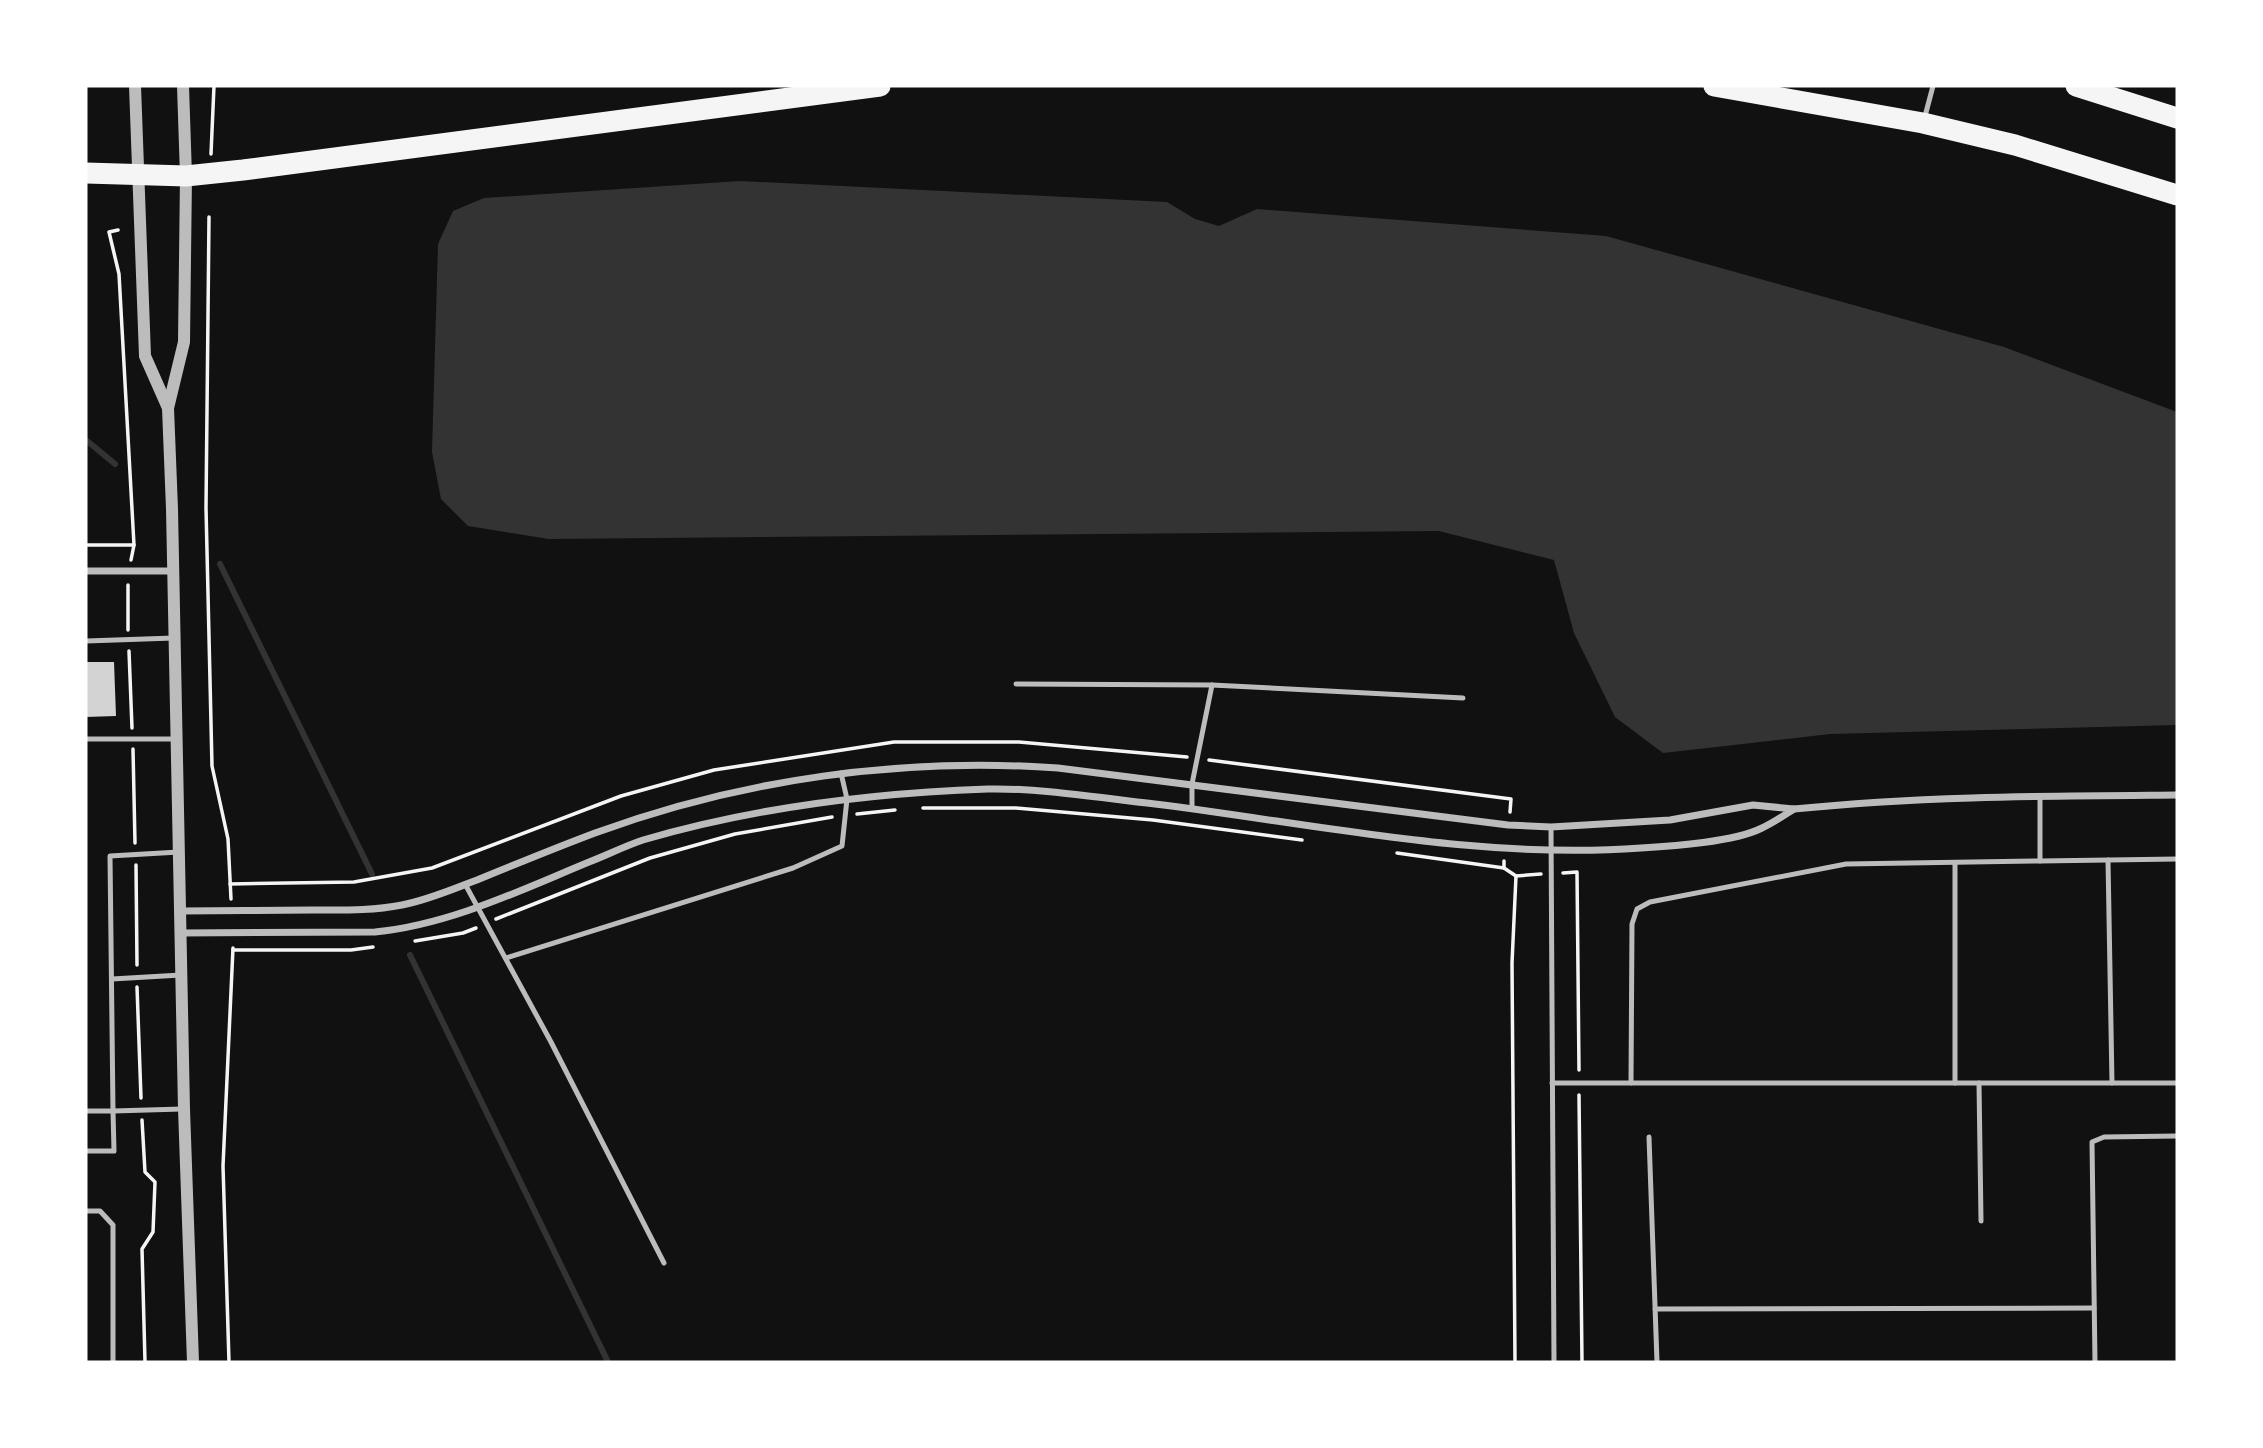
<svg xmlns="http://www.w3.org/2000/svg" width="2263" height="1448" viewBox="0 0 2263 1448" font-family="Roboto,sans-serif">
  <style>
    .water { fill: #333 }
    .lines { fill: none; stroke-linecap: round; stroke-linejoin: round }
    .stream { stroke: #333; stroke-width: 6 }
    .building { fill: #d3d3d3 }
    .path { stroke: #f5f5f5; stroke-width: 3.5 }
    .service { stroke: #bcbcbc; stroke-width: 5 }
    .minor { stroke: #bcbcbc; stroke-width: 7 }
    .tertiary { stroke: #bcbcbc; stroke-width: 12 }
    .motorway { stroke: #f5f5f5; stroke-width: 21 }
  </style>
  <rect width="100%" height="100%" fill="#111"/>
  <path class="water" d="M740 181 1167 202 1195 219 1219 226 1257 209 1606 236 2004 347 2177 412V725L1830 734 1663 753 1615 717 1574 633 1554 560 1439 531 549 539 468 526 441 499 432 452 438 244 453 211 484 198Z"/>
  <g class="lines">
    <g class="stream">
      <path d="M86 440 115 464"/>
      <path d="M220 564 372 874"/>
      <path d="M410 955 608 1362"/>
    </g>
  </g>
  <path class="building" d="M86 662H114L116 716 86 717Z"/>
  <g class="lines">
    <g class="path">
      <path d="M211 154 214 86"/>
      <path d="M209 217 206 508 212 766 228 839 231 899"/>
      <path d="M118 230 109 232 119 274 134 545 131 560"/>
      <path d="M86 545H134"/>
      <path d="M128 585V630"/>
      <path d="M129 651 132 728"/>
      <path d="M133 749 135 843"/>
      <path d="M1209 760 1511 799 1510 812"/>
      <path d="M923 808H1016L1153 820 1302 840"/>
      <path d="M857 814 895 810"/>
      <path d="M1397 853 1504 868V861"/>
      <path d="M136 865 137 965"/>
      <path d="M1504 868 1516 876 1541 874"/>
      <path d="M1563 873 1577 872 1579 1070"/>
      <path d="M230 884 354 882 432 868 621 796 714 770 894 742H1019L1187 757"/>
      <path d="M496 919 650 858 735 834 832 817"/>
      <path d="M415 941 463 933 476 928"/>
      <path d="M233 950H351L373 947"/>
      <path d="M137 987 141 1098"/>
      <path d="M1579 1095 1582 1362"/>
      <path d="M142 1120 145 1172 155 1182 153 1232 142 1249 145 1362"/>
      <path d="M229 1362 223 1166 233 948"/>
      <path d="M1515 1362 1512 963 1516 876"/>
    </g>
    <g class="service">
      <path d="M1924 120 1933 86"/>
      <path d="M86 641 174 638"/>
      <path d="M1016 684 1212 685 1463 698"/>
      <path d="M86 739H177"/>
      <path d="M1192 809V784L1212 685"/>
      <path d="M1551 827 1554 1362"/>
      <path d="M179 852 110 856 113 1111 182 1109"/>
      <path d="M2108 860 2112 1083"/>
      <path d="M2040 861 2177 859"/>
      <path d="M465 884 551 1042 664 1263"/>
      <path d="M506 958 793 868 842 846 847 799 841 773"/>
      <path d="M112 979 181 975"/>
      <path d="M1552 1083H2177"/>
      <path d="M1631 1083 1632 924 1637 909 1650 902 1846 864 2040 861V796"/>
      <path d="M1955 1083V863"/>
      <path d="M1979 1083 1981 1221"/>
      <path d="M86 1111H113L114 1151H86"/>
      <path d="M1649 1137 1657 1362"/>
      <path d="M86 1211H100L113 1225V1362"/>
      <path d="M1655 1309 2094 1308"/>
      <path d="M2095 1362 2092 1142 2104 1137 2177 1136"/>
    </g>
    <g class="minor">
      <path d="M86 571H173"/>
      <path d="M1794 809C1921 796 2049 796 2177 795"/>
      <path d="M180 911C224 911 268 910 312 910 342 910 372 911 402 905 428 900 453 889 477 880 516 864 555 848 595 833 743 779 901 757 1058 768L1508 825 1551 827 1670 820 1753 805 1794 809C1783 816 1773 823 1762 828 1734 842 1673 846 1641 848 1478 860 1316 824 1155 804 1100 798 1044 788 988 789 871 793 756 807 643 840 625 846 607 855 589 862 521 890 449 925 375 932L180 933"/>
    </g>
    <g class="tertiary">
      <path d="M135 86 145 356 168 408"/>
      <path d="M183 86 186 176 184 342 168 408 172 509 184 1109 193 1362"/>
    </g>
    <g class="motorway">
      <path d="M1714 86 1923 123 2015 145 2177 195"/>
      <path d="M2076 86 2177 118"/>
      <path d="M86 173 186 176 243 170 880 86"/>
    </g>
  </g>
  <rect width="2263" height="1448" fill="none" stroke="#ffffff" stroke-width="175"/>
</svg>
